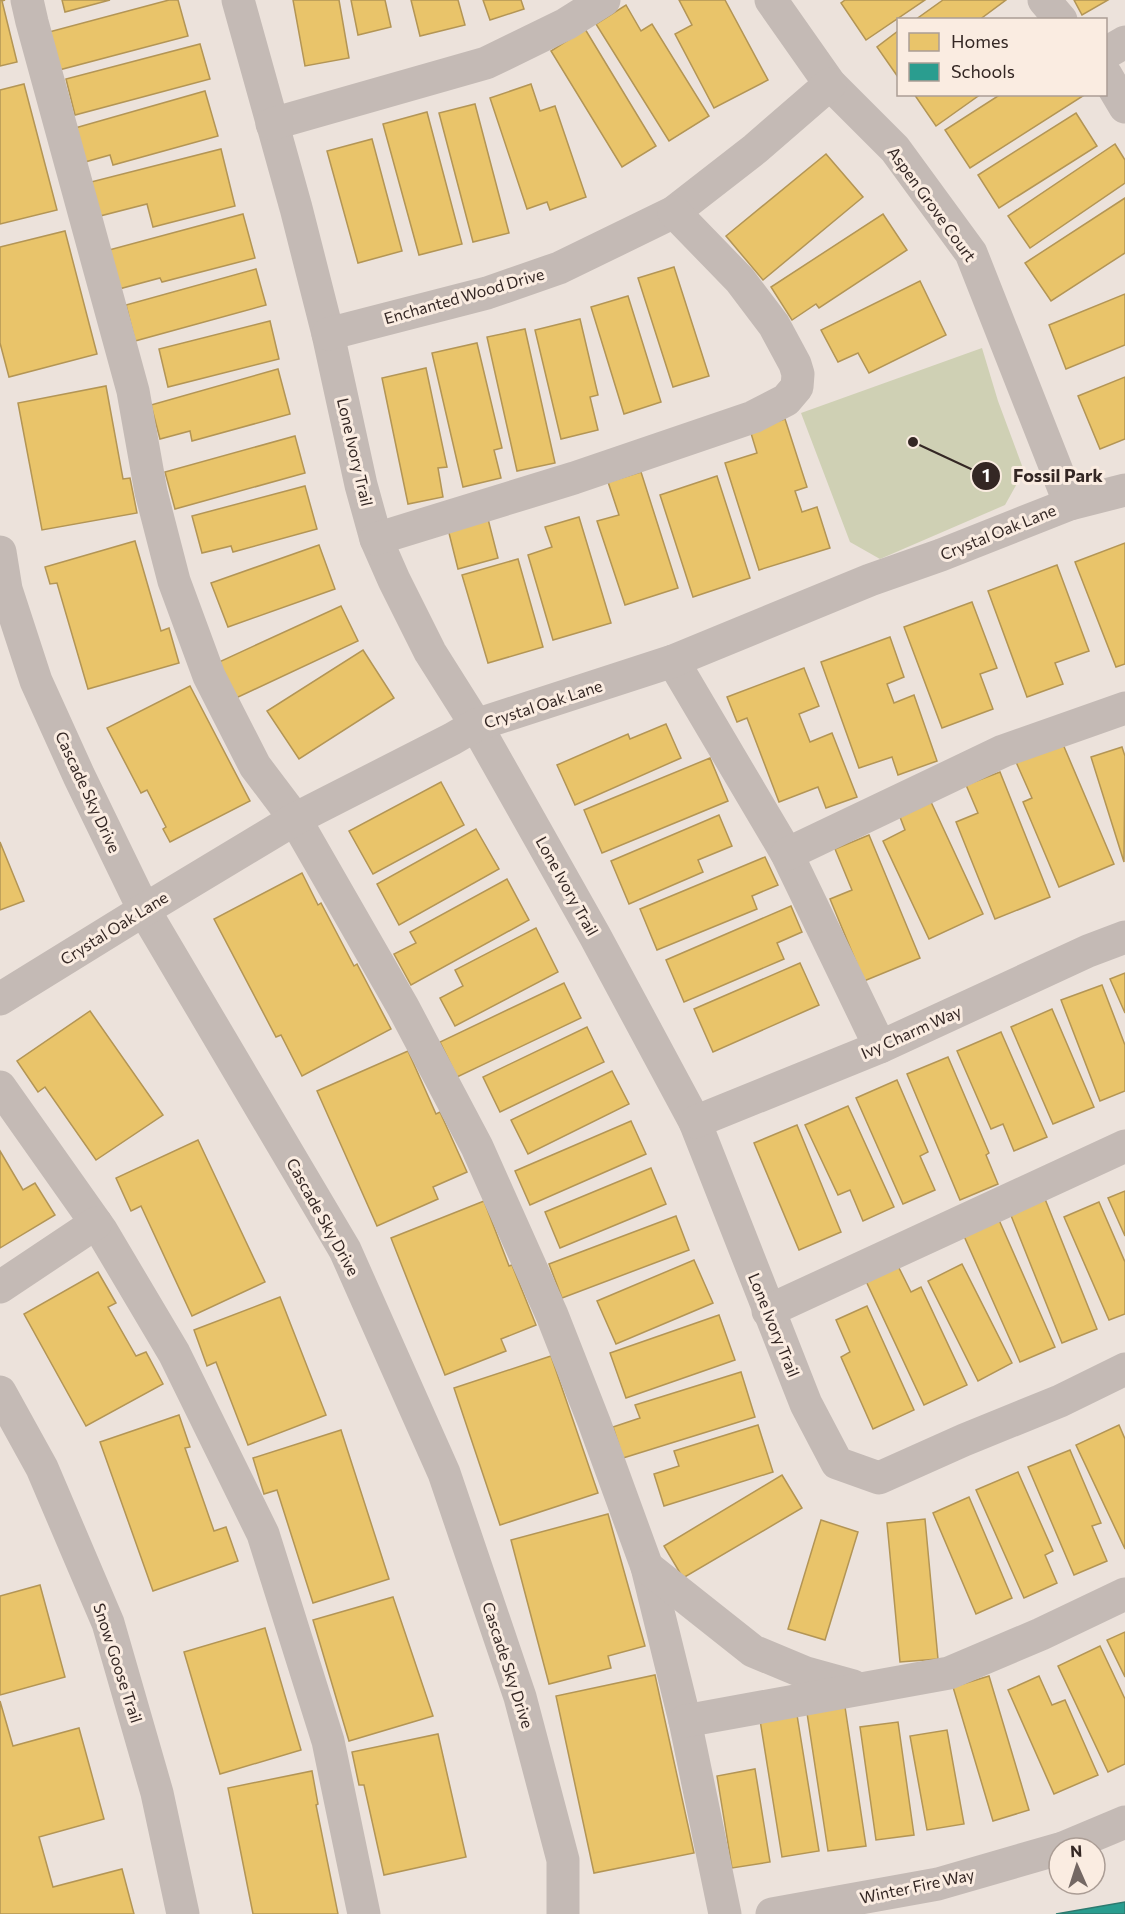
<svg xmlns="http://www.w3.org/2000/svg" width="1125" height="1914" viewBox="0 0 1125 1914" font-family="Commissioner,sans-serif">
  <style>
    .green { fill: #cfd0b4 }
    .homes { fill: #e9c46a; stroke: #b39555; stroke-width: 1.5 }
    .schools { fill: #2a9d8f; stroke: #2d7a6f; stroke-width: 1.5 }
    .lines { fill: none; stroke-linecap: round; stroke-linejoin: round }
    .minor { stroke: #c4bab5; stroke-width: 33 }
    .labels { text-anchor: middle; stroke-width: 6; stroke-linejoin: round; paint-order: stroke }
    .street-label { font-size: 16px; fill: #342724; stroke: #faece1 }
    .leader { fill: none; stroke: #342724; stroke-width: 2 }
    .callout-dot { fill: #342724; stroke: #faece1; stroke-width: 2 }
    .mark-label { font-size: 18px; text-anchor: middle; font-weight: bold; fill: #fff }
    .callout-label { font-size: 18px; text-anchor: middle; font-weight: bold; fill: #342724; stroke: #faece1; stroke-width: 6; stroke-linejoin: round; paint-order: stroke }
  </style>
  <rect width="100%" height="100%" fill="#ece2db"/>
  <path class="green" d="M982 348 998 401 1024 471 1005 505 880 559 850 542 801 413Z"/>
  <g class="homes">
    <path d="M0 0H5L2 1 17 62 0 66Z"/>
    <path d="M62 0H110L65 12Z"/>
    <path d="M169 0H178L188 36 59 70 49 32Z"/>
    <path d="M293 0H339L349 58 305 66Z"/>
    <path d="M351 0H385L391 27 358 35Z"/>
    <path d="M411 0H458L465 25 420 36Z"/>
    <path d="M483 0H521L524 9 490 20Z"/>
    <path d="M679 0H725L768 80 714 108 675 34 692 25Z"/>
    <path d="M845 0H925L866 40 841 3Z"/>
    <path d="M943 0H1006L979 20H915Z"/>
    <path d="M1074 0H1108L1082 15Z"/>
    <path d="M626 5 641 31 652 24 709 116 669 141 596 24Z"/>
    <path d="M585 29 656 146 622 167 551 51Z"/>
    <path d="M898 31V77L877 47Z"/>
    <path d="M200 44 210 79 75 115 66 79Z"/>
    <path d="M24 84 57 210 0 224V90Z"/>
    <path d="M531 84 540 111 555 106 586 197 550 210 547 202 527 209 490 98Z"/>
    <path d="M205 91 218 136 113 165 110 155 85 162 75 128Z"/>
    <path d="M914 94H981L936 126Z"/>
    <path d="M1001 94H1086L970 168 945 130Z"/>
    <path d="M475 104 509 233 473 242 439 113Z"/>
    <path d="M427 112 462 244 419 255 383 124Z"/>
    <path d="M1076 113 1097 146 999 208 978 175Z"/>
    <path d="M372 139 402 251 358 263 327 151Z"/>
    <path d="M1115 144 1125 160V183L1030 248 1008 216Z"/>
    <path d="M221 149 235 206 153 227 147 204 100 216 91 182Z"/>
    <path d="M826 154 863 197 763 280 726 236Z"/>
    <path d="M1125 198V253L1051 301 1025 263Z"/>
    <path d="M243 214 255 258 162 282 160 278 119 289 109 250Z"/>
    <path d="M883 214 907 250 819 308 816 304 792 320 771 287Z"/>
    <path d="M65 231 97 354 9 377 0 343V247Z"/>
    <path d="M674 267 709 376 673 387 638 278Z"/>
    <path d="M256 269 266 305 135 341 126 305Z"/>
    <path d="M920 281 946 335 869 373 858 353 838 362 821 330Z"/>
    <path d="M1125 294V345L1066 369 1049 325Z"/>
    <path d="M628 296 661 402 624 414 591 307Z"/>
    <path d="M580 319 598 395 590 397 598 430 561 439 535 330Z"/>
    <path d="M270 321 279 359 168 387 159 349Z"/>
    <path d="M525 329 555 463 517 471 487 337Z"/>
    <path d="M477 343 502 448 494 450 501 478 463 487 432 353Z"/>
    <path d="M426 368 447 467 438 468 443 497 408 504 382 378Z"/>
    <path d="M278 369 290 414 192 441 190 431 160 439 151 405Z"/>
    <path d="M1125 377V439L1100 449 1078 396Z"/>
    <path d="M106 386 123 479 130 478 137 513 42 530 18 403Z"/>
    <path d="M785 419 807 487 795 491 802 512 817 507 830 548 759 570 725 463 757 453 750 430Z"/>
    <path d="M295 436 305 473 175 509 165 472Z"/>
    <path d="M641 472 678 588 625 605 597 521 619 515 608 482Z"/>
    <path d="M717 476 750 578 693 597 660 495Z"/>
    <path d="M305 486 317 529 233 552 231 546 202 553 192 516Z"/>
    <path d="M579 517 611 623 553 640 528 555 552 547 545 527Z"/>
    <path d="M488 519 498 558 458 569 448 529Z"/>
    <path d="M135 541 161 631 169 628 179 663 88 689 57 583 50 584 45 567Z"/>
    <path d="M1125 543V664L1116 667 1075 562Z"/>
    <path d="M319 545 335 589 228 627 211 583Z"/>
    <path d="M518 559 543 647 488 663 462 575Z"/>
    <path d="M1057 565 1089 651 1055 663 1063 684 1027 697 988 591Z"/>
    <path d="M972 602 997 668 980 674 993 709 942 728 904 627Z"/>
    <path d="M341 606 358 641 236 698 219 662Z"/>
    <path d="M890 637 904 677 887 684 894 703 914 695 937 761 898 775 892 757 859 768 821 662Z"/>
    <path d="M363 650 394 698 299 759 267 711Z"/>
    <path d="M804 668 819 706 799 714 810 742 832 733 857 797 826 808 818 787 779 802 747 718 737 722 727 697Z"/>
    <path d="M190 686 250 801 170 842 163 829 166 827 147 790 141 793 107 728Z"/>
    <path d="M666 724 681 758 575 805 557 765 628 734 630 739Z"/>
    <path d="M1062 742 1114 864 1059 887 1023 802 1032 798 1016 762Z"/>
    <path d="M1122 747 1125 756 1124 862 1091 757Z"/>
    <path d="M710 758 728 801 602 853 584 810Z"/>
    <path d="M1000 772 1050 897 995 919 956 822 978 813 966 785Z"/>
    <path d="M441 782 464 825 373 874 349 831Z"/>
    <path d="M931 802 983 914 929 939 883 841 905 830 900 817Z"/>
    <path d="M719 815 732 846 698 860 703 872 629 904 611 861Z"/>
    <path d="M476 829 499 869 399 925 377 884Z"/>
    <path d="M869 835 920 958 864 981 830 899 852 890 835 849Z"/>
    <path d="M0 842 24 901 0 910Z"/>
    <path d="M765 857 778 885 752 896 757 909 657 950 640 909Z"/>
    <path d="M302 873 318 905 321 903 354 966 357 964 391 1029 302 1076 281 1035 276 1037 214 919Z"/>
    <path d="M507 879 529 920 411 985 394 954 416 943 410 932Z"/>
    <path d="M791 906 802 932 777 943 784 959 684 1002 666 960Z"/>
    <path d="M536 928 558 972 455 1026 440 998 463 986 455 970Z"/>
    <path d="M800 963 819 1005 713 1052 694 1009Z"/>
    <path d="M1125 973V1013L1110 979Z"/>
    <path d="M564 983 581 1018 457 1077 440 1042Z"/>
    <path d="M1102 985 1125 1045V1091L1100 1101 1061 1000Z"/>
    <path d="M1052 1009 1094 1107 1053 1124 1011 1027Z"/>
    <path d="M90 1011 163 1115 96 1160 45 1087 38 1092 17 1061Z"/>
    <path d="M587 1027 604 1062 500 1112 483 1077Z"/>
    <path d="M1001 1032 1047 1137 1014 1151 1003 1124 991 1129 957 1051Z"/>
    <path d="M408 1051 436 1114 440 1112 467 1172 433 1187 438 1199 377 1226 317 1091Z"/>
    <path d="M948 1057 989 1153 986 1155 998 1184 960 1200 907 1074Z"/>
    <path d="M612 1071 629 1104 528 1154 511 1120Z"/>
    <path d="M897 1080 928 1152 920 1156 935 1190 903 1204 856 1098Z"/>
    <path d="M848 1106 894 1207 863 1221 850 1190 838 1195 805 1125Z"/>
    <path d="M631 1121 646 1154 530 1205 515 1171Z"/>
    <path d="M797 1125 841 1232 799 1250 754 1143Z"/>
    <path d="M198 1140 265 1282 192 1316 141 1206 131 1211 116 1178Z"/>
    <path d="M0 1151 23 1190 35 1183 55 1215 0 1248Z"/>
    <path d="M651 1168 666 1204 560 1248 545 1212Z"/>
    <path d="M1125 1191V1236L1108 1198Z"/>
    <path d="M1045 1199 1097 1329 1062 1343 1010 1213Z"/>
    <path d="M484 1201 509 1266 512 1265 536 1325 501 1339 506 1351 445 1375 391 1238Z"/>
    <path d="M1099 1202 1125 1262V1314L1109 1320 1064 1217Z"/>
    <path d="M676 1216 689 1250 562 1298 549 1264Z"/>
    <path d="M999 1220 1055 1347 1020 1362 964 1236Z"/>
    <path d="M694 1260 713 1303 616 1344 597 1301Z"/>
    <path d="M962 1264 1012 1363 978 1381 928 1281Z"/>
    <path d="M898 1266 911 1292 921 1287 967 1385 924 1405 866 1281Z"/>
    <path d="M98 1272 116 1303 108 1307 136 1356 146 1352 163 1384 86 1426 24 1314Z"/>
    <path d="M280 1297 326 1415 248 1445 216 1362 207 1366 194 1330Z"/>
    <path d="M867 1306 914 1410 873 1429 841 1357 850 1352 836 1320Z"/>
    <path d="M719 1315 735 1360 626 1398 610 1353Z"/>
    <path d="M551 1356 598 1493 500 1525 454 1388Z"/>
    <path d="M741 1372 755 1417 623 1458 613 1427 640 1418 635 1405Z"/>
    <path d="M179 1415 190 1447 185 1448 214 1531 226 1527 238 1561 153 1591 100 1442Z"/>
    <path d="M758 1425 773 1472 664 1506 654 1474 679 1466 674 1451Z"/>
    <path d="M1119 1425 1125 1439V1549L1076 1445Z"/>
    <path d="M341 1430 389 1579 313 1603 277 1490 264 1494 253 1458Z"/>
    <path d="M1070 1450 1101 1523 1092 1526 1107 1561 1074 1575 1028 1467Z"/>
    <path d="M1018 1472 1053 1551 1045 1555 1057 1583 1024 1598 976 1490Z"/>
    <path d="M782 1475 802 1508 683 1578 664 1546Z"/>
    <path d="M969 1497 1012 1598 976 1614 933 1513Z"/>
    <path d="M608 1514 645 1646 608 1656 611 1668 549 1684 511 1540Z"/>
    <path d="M925 1519 938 1659 900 1662 887 1523Z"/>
    <path d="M821 1520 858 1532 825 1640 788 1629Z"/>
    <path d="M40 1585 65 1677 0 1695V1596Z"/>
    <path d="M393 1597 433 1716 349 1741 313 1620Z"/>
    <path d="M265 1628 301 1750 220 1774 184 1652Z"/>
    <path d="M1125 1632V1677L1107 1640Z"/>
    <path d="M1100 1646 1125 1699V1764L1108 1772 1058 1666Z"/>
    <path d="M655 1675 694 1853 594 1873 556 1696Z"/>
    <path d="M989 1676 1029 1810 993 1821 953 1687Z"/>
    <path d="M1039 1676 1052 1705 1065 1700 1098 1775 1054 1794 1008 1690Z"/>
    <path d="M0 1701 13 1746 79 1728 104 1819 39 1837 53 1887 122 1869 134 1914H0Z"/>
    <path d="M845 1707 866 1846 828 1851 807 1713Z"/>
    <path d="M797 1715 819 1851 782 1857 760 1720Z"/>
    <path d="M898 1722 914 1835 876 1840 860 1727Z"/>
    <path d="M947 1730 964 1824 927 1830 910 1736Z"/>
    <path d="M438 1734 466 1857 384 1875 364 1785H359L352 1752Z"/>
    <path d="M755 1769 770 1862 732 1868 717 1776Z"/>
    <path d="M312 1771 318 1804 316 1805 338 1914H253L228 1788Z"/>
  </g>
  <path class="schools" d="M1125 1902V1914H1056Z"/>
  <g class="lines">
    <g class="minor">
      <path d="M27 0 32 22 133 391 151 492 174 581 209 676 255 766 295 819 403 1007 477 1147 552 1315 594 1422 647 1567 685 1721 725 1914"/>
      <path d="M238 0 296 208 328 334 361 485 376 539 394 580 430 652 476 725 595 936 695 1122 806 1404 837 1463 879 1478 964 1440 1060 1401 1125 1369"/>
      <path d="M771 0 830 84 895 149 971 253 1070 504"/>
      <path d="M1044 0 1061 20"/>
      <path d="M1106 53 1125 42"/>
      <path d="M1106 75 1125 107"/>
      <path d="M272 124 486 63 566 24 604 0"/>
      <path d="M328 334 487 293 559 268 674 212 755 149 830 84"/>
      <path d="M376 539 574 478 753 417 786 400 797 387 798 374 795 364 774 325 740 280 674 212"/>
      <path d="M0 552 6 589 36 681 79 776 144 910 345 1250 444 1473 520 1697 563 1860V1914"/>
      <path d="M673 661 787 854 880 1047"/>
      <path d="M787 854 1003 751 1125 708"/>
      <path d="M0 999 144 910 295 819 452 739 476 725 673 661 870 580 941 555 1070 504 1125 490"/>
      <path d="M0 1087 101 1230 174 1353 263 1534 328 1741 364 1914"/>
      <path d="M695 1122 880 1047 1088 951 1125 937"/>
      <path d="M0 1287 96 1223"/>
      <path d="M768 1311 1125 1146"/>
      <path d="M0 1392 42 1468 108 1623 157 1793 183 1914"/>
      <path d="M647 1567 753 1651 806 1673 853 1686"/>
      <path d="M685 1721 949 1673 1041 1634 1125 1594"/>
      <path d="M1063 1848 1125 1822"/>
      <path d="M772 1914 938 1884 1059 1849"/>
    </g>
  </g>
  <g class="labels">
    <g class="street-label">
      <text transform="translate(932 204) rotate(54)" y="6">Aspen Grove Court</text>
      <text transform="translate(464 296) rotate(-16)" y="6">Enchanted Wood Drive</text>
      <text transform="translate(355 452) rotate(77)" y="6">Lone Ivory Trail</text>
      <text transform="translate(998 532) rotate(-22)" y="6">Crystal Oak Lane</text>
      <text transform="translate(543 704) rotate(-18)" y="6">Crystal Oak Lane</text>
      <text transform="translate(88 792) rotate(65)" y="6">Cascade Sky Drive</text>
      <text transform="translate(567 886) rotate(61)" y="6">Lone Ivory Trail</text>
      <text transform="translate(114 928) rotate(-32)" y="6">Crystal Oak Lane</text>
      <text transform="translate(911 1032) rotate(-24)" y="6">Ivy Charm Way</text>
      <text transform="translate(323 1217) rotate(61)" y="6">Cascade Sky Drive</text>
      <text transform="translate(774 1325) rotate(68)" y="6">Lone Ivory Trail</text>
      <text transform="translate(118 1663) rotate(72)" y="6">Snow Goose Trail</text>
      <text transform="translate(508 1665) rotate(72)" y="6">Cascade Sky Drive</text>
      <text transform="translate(917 1886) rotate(-12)" y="6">Winter Fire Way</text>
    </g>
  </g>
  <path class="leader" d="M913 442L986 476"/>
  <g class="callout-dot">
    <circle cx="913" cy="442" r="6"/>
    <circle cx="986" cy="476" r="15"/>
  </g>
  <g class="mark-label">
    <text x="986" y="482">1</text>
  </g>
  <g class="callout-label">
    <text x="1058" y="482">Fossil Park</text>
  </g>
  <rect x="897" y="18" width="210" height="78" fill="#faece1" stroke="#ab9d95" stroke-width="1.5"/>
  <rect x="909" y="33" width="30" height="18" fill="#e9c46a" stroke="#ab9d95" stroke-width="1.5"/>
  <text x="951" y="48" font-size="18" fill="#342724">Homes</text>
  <rect x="909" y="63" width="30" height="18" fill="#2a9d8f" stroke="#ab9d95" stroke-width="1.5"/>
  <text x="951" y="78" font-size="18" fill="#342724">Schools</text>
  <g transform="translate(1077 1866) rotate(357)"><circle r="28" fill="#faece1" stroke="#ab9d95" stroke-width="1.5"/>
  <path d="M0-4.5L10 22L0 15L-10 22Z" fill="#746864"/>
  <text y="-9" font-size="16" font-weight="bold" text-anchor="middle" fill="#342724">N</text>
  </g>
</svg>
